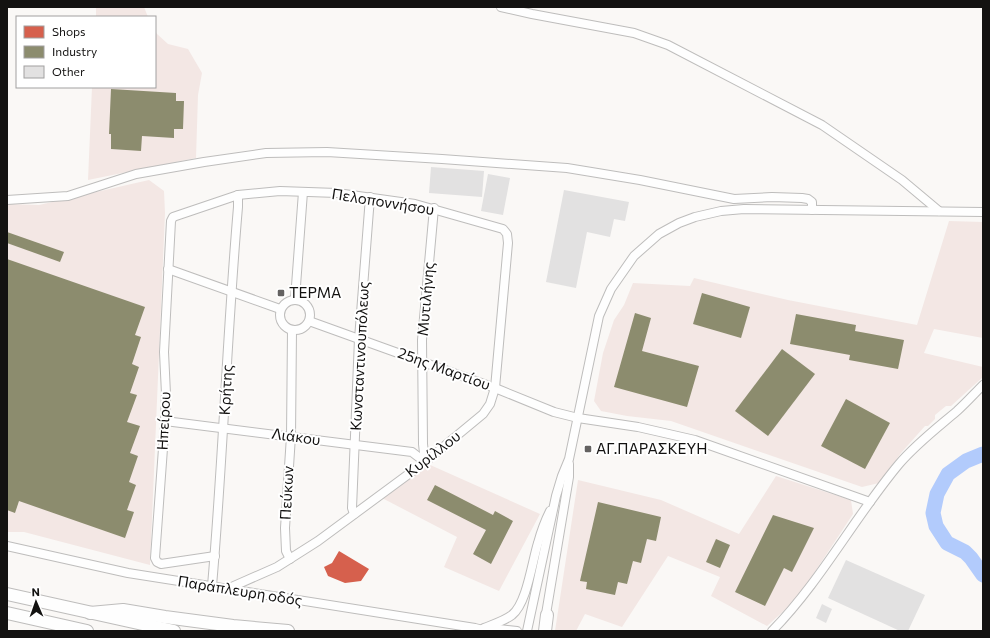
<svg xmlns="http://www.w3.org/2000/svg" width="990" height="638" viewBox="0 0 990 638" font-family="Commissioner,sans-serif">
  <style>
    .industrial { fill: #f3e7e4 }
    .shops { fill: #d6604d }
    .industry { fill: #8c8c6e }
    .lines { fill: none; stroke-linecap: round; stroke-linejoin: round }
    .river { stroke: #b2cbfc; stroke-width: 15 }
    .building { fill: #e2e1e1 }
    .minor-casing { stroke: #bebdbc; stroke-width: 10 }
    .highway-casing { stroke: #bebdbc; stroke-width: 14 }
    .minor { stroke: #fefefe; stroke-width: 8 }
    .highway { stroke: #fefefe; stroke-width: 12 }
    .poi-dot { fill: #646261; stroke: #fff; stroke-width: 1.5 }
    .labels { text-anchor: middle; stroke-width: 4; stroke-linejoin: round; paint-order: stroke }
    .street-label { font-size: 15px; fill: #131211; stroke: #fff }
    .poi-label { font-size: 15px; fill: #131211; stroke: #fff; text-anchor: start }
  </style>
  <rect width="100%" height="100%" fill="#faf8f6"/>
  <g class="industrial">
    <path d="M96 7H144L148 17H96Z"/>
    <path d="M155 31 157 34 168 44 188 49 202 73 198 95 196 158 88 180 92 87H155Z"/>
    <path d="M149 180 164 191 165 213 150 565 24 532H7V204L39 205Z"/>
    <path d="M949 221 983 222V338L934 329 924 353 983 367V377L951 406H946L935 415V419L928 426H925L901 453 879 483 862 487 671 421 627 416 601 411 594 401 603 353 614 320 624 305 633 283 690 286 694 278 788 300 917 325Z"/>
    <path d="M428 464 540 514 499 591 444 567 457 537 382 498Z"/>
    <path d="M776 476 851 500 853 514 797 599 767 626 711 596 720 577 668 556 622 627 585 614 576 631H555L578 480 661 500 739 534Z"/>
  </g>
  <path class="shops" d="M339 551 369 569 361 581 345 583 328 576 324 567 332 563Z"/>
  <g class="industry">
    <path d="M111 89 176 93V101H184L183 129H174V138L142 136 141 151 111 149V134H109Z"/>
    <path d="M7 232 64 252 60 262 7 243Z"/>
    <path d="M7 259 145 307 135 335 141 337 132 364 139 367 130 393 137 395 127 422 140 426 130 453 138 456 129 482 136 485 127 510 134 512 125 538 19 501 15 513 7 510Z"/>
    <path d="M702 293 750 307 741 338 693 324Z"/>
    <path d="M635 313 651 318 642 351 699 366 687 407 614 387Z"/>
    <path d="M796 314 856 325 855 331 904 340 898 369 849 360 850 355 790 344Z"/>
    <path d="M782 349 815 374 768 436 735 411Z"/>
    <path d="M846 399 890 423 865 469 821 446Z"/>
    <path d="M435 485 493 515 495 511 513 521 491 564 473 554 486 530 427 500Z"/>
    <path d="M598 502 661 517 656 541 647 539 641 563 633 561 627 584 618 582 615 595 586 589 587 582 580 581Z"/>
    <path d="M773 515 814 528 792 572 784 568 765 606 735 592Z"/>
    <path d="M716 539 730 545 720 568 706 562Z"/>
  </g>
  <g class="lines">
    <path class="river" d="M983 454 966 461 948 474 937 494 933 513 936 526 947 543 965 552 971 558 983 575"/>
  </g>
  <g class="building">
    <path d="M431 167 484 171 482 197 429 193Z"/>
    <path d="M488 174 510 178 503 215 481 211Z"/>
    <path d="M564 190 629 202 625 221 614 219 610 237 587 232 576 288 546 282Z"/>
    <path d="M846 560 925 595 908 631H900L828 598Z"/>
    <path d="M822 604 832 609 826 623 816 618Z"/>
  </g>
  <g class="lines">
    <g class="minor-casing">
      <g id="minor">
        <path d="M501 7 532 14 634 33 668 45 822 125 902 180 939 211"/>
        <path d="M7 200 68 196 136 174 204 162 266 153 327 152 442 159 567 168 640 180 734 199 772 197 802 198 808 199 812 202V210"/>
        <path d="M168 269 280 309"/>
        <path d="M295 299 303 192"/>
        <circle cx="295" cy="315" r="15"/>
        <path d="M309 321 495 388 554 412 578 418 638 427 695 440 870 502"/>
        <path d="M165 421 412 452 425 462"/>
        <path d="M425 462 423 444 422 340 434 208"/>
        <path d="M354 514 352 508 359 339 370 197"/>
        <path d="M7 546 128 573 475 628 487 631"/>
        <path d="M215 556 161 564 157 562 155 558 165 421 166 394 164 352 171 221 173 217 238 195 280 191 337 193 415 204 503 229 507 234 508 243 495 388 490 404 483 414 425 462 318 541 277 567 227 589"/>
        <path d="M290 559 286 551 285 528 291 436 292 330"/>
        <path d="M212 586C223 460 227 333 238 207V195"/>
        <path d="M545 620 569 477V464"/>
        <path d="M484 628C494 624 504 621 512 615 527 603 532 562 538 543 541 532 545 521 550 511"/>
        <path d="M490 628 517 631"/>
        <path d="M527 631 556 496 562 476 569 459 599 316 611 289 634 256 659 234 679 223 695 217 721 211 744 209 983 212"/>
        <path d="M772 631C821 581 854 518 899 464 916 444 937 428 957 411 966 403 974 394 983 385"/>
      </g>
    </g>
    <g class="highway-casing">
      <g id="highway">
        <path d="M7 594 174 631"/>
        <path d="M7 613 87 631"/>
        <path d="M90 613 123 610 165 617 233 626 288 631"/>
        <path d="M545 631 547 615"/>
      </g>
    </g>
    <use href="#minor" class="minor"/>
    <use href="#highway" class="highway"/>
  </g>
  <g class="poi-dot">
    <rect x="277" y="289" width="8" height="8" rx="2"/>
    <rect x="584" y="445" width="8" height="8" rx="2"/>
  </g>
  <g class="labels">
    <g class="street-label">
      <text transform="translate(383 202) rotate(9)" y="5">Πελοποννήσου</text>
      <text transform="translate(426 299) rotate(-85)" y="5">Μυτιλήνης</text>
      <text transform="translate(360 356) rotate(-87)" y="5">Κωνσταντινουπόλεως</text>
      <text transform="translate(444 369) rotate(20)" y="5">25ης Μαρτίου</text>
      <text transform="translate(226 390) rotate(-87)" y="5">Κρήτης</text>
      <text transform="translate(164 421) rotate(-87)" y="5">Ηπείρου</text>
      <text transform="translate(296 437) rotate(8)" y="5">Λιάκου</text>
      <text transform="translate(433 454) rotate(-38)" y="5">Κυρίλλου</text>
      <text transform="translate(287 493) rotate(-87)" y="5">Πεύκων</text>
      <text transform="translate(240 591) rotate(9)" y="5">Παράπλευρη οδός</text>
    </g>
    <g class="poi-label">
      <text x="289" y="298">ΤΕΡΜΑ</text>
      <text x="596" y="454">ΑΓ.ΠΑΡΑΣΚΕΥΗ</text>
    </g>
  </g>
  <rect width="990" height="638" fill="none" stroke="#131211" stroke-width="16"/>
  <rect x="16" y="16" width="140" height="72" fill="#ffffff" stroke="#a1a0a0"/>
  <rect x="24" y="26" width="20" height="12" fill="#d6604d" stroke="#a1a0a0"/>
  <text x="52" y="36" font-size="12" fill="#131211">Shops</text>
  <rect x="24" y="46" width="20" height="12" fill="#8c8c6e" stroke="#a1a0a0"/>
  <text x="52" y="56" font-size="12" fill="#131211">Industry</text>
  <rect x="24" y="66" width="20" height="12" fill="#e2e1e1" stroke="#a1a0a0"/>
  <text x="52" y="76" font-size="12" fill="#131211">Other</text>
  <g transform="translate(36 602) rotate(358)" stroke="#ffffff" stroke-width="3" paint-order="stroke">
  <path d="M0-3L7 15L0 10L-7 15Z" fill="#131211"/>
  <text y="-6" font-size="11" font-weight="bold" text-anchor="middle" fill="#131211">N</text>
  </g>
</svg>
